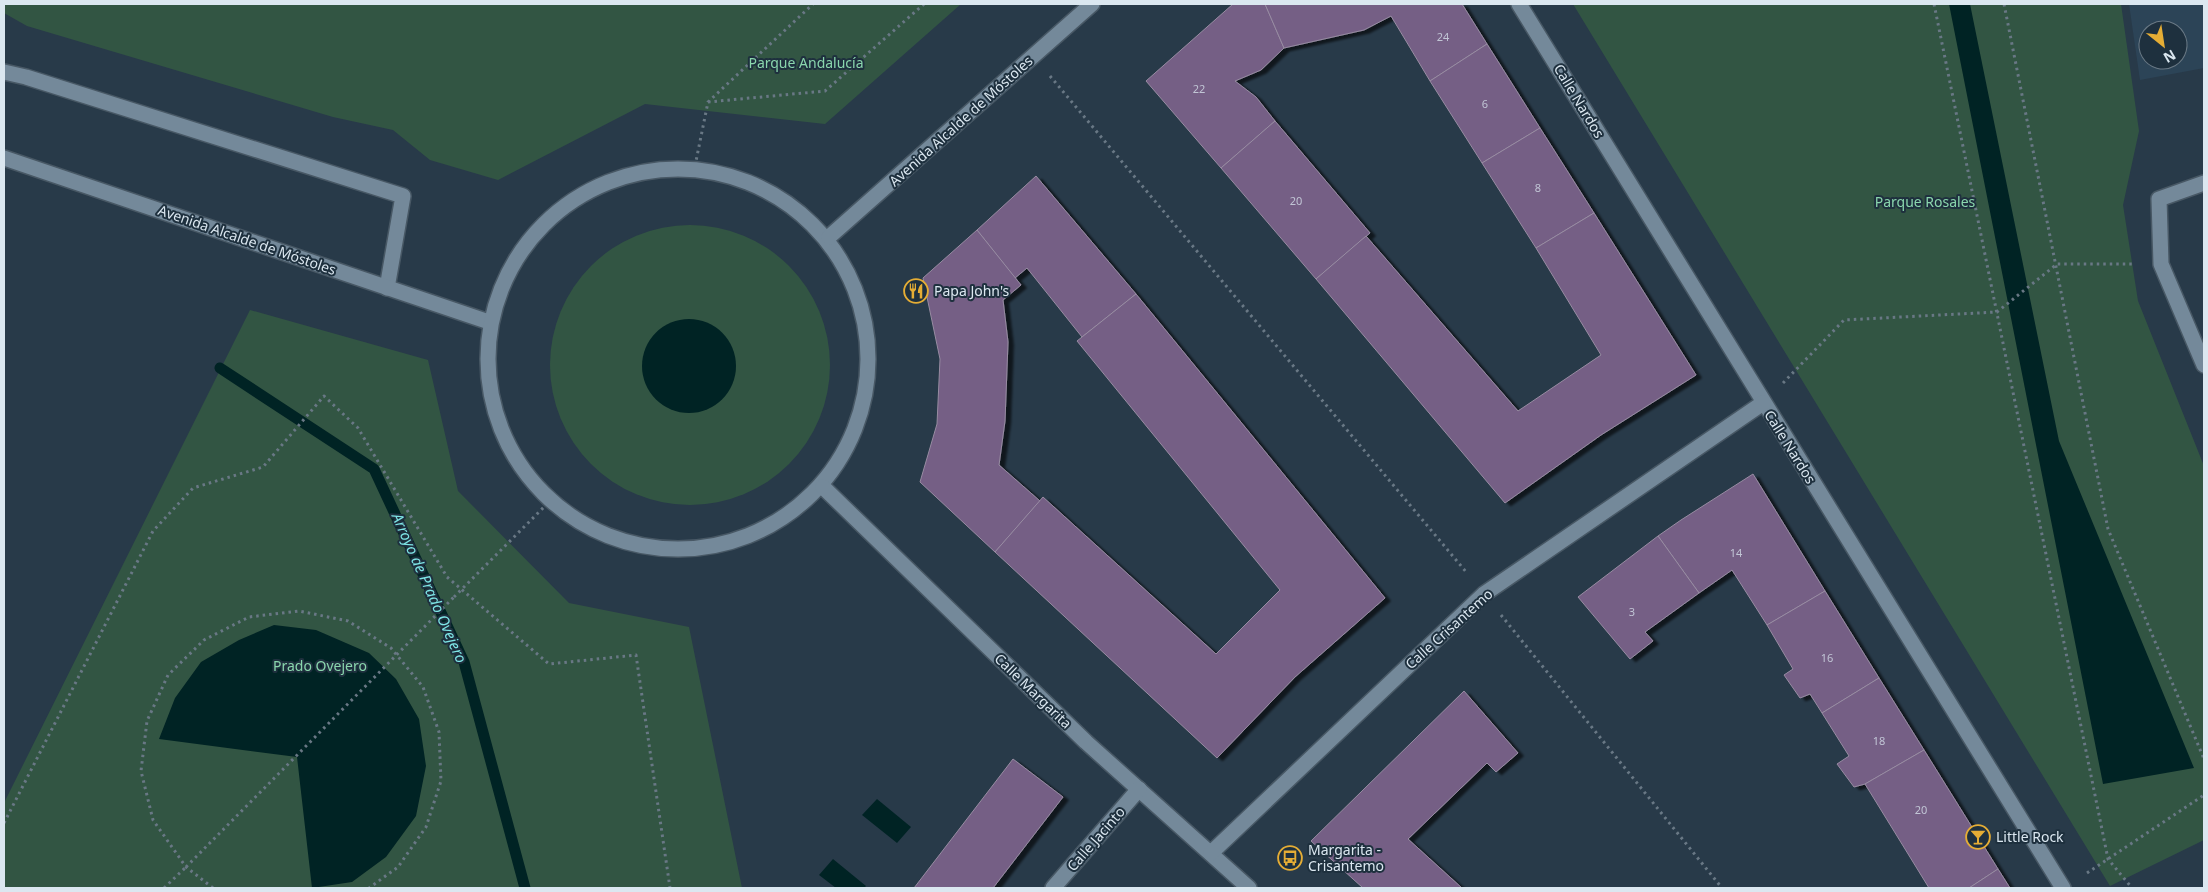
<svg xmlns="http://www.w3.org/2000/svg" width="2208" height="892" viewBox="0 0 2208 892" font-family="'Noto Sans',sans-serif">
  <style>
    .built { fill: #2c4457; fill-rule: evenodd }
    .green { fill: #325543 }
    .water { fill: #002324 }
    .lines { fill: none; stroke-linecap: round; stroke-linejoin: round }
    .stream { stroke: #002324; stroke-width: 11 }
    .building { fill: #745e85; stroke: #988ca2; filter: url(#shadow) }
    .minor-casing { stroke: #485865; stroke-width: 18 }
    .path { stroke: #697885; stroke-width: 3; stroke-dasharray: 2.5 4; stroke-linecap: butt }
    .minor { stroke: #74899a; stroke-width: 15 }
    .path-bridge { stroke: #697885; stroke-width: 3; stroke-dasharray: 2.5 4; stroke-linecap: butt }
    .labels { text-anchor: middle; stroke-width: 4; stroke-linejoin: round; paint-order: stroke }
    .number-label { font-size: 11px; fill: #c1c5d5 }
    .park-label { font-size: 14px; fill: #8ad6ad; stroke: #1e303e }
    .street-label { font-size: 14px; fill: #dbe7f0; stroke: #1e303e }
    .poi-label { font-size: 14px; fill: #dbe7f0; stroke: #1e303e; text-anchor: start }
    .water-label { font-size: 15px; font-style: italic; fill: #7ee5e6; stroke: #1e303e }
  </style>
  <defs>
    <filter id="shadow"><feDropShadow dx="5.5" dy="3" stdDeviation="1" flood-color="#0009"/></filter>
  </defs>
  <rect width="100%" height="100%" fill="#283a49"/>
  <path class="built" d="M2129 4H2204V68L2140 80ZM2148 30H2178V60H2148Z"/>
  <g class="green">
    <path d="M4 4H961L825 124 645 104 498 180 430 160 393 130 333 117 27 26 4 13Z"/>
    <path d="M1573 4H2121L2139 131 2123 205 2138 301 2204 466V840L2110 886Z"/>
    <circle cx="690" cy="365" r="140"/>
    <path d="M250 310 428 360 458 491 569 603 689 627 742 888H4V803Z"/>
  </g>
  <g class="water">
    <path d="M1949 4H1970L2059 441 2194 768 2103 784Z"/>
    <circle cx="689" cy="366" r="47"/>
    <path d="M274 625 316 630 369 653 396 679 419 719 426 766 416 816 386 857 352 882 312 888 297 757 159 739 175 698 201 662 239 640Z"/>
    <path d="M877 799 911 827 897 843 862 815Z"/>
    <path d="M833 859 866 886 864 888H836L819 875Z"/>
  </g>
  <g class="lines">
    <path class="stream" d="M220 368 374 469 464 662 525 888"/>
  </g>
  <g class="building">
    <path d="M1233 4H1265L1284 48 1261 70 1235 81 1256 97 1275 121 1221 168 1146 81Z"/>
    <path d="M1265 4H1462L1487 44 1430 81 1391 16 1364 30 1284 48Z"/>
    <path d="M1487 44 1540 128 1482 163 1430 81Z"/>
    <path d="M1275 121 1370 233 1316 279 1221 168Z"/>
    <path d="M1540 128 1594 213 1536 248 1482 163Z"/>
    <path d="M1036 176 1136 294 1082 337 1027 268 1015 278 977 230Z"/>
    <path d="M1594 213 1696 375 1601 435 1505 503 1316 279 1366 236 1518 411 1601 355 1536 248Z"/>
    <path d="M977 230 1021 285 1003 300 1008 342 1005 421 999 465 1040 501 995 552 920 482 937 424 940 359 923 278Z"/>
    <path d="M1136 294 1385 598 1295 677 1217 758 995 552 1043 497 1216 654 1280 590 1077 341Z"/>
    <path d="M1753 474 1825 591 1767 625 1732 570 1699 593 1658 536 1681 520Z"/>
    <path d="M1658 536 1699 593 1645 632 1653 641 1630 659 1578 597Z"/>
    <path d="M1825 591 1879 678 1822 713 1810 694 1800 698 1784 675 1793 669 1767 625Z"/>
    <path d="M1879 678 1924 750 1865 784 1854 787 1837 764 1849 756 1822 713Z"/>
    <path d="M1464 691 1518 753 1496 772 1487 763 1408 839 1462 888H1363L1311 841Z"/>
    <path d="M1924 750 1998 869 1969 888H1929L1865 784Z"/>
    <path d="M1013 759 1063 797 993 888H914Z"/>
    <path d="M1998 869 2010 888H1969Z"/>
  </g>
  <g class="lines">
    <g class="minor-casing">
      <g id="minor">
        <path d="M1519 4 2063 888"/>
        <path d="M4 72 26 77 403 196 387 288"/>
        <path d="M4 158 489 322"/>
        <circle cx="678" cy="359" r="190"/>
        <path d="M2204 183 2159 199 2161 264 2204 365"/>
        <path d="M829 237 1092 4"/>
        <path d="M823 487 1086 742 1249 888"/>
        <path d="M1211 853 1484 594 1763 403"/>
        <path d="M1053 888 1139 789"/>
      </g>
    </g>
    <g class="path">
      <path d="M1934 4 2108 859 2132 888"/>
      <path d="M2004 4 2108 529 2204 759"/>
      <path d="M1050 76 1467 573"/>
      <path d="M708 102 825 91 924 4"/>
      <path d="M695 166 708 102 813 4"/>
      <path d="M1783 383 1844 320 1997 312 2057 264H2133"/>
      <path d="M454 597 549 502"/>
      <path d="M1501 615 1722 888"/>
      <path d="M4 823 153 531 193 488 263 467 324 396 358 428 447 577 549 664 636 655 670 888"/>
      <path d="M2087 873 2204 795"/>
      <path d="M164 888 186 867"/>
      <path d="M213 888 186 867 153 820 141 771 147 721 168 675 204 640 249 617 299 611 348 621 391 648 423 687 439 732 441 781 426 827 398 867 369 888"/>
    </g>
    <use href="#minor" class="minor"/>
    <path class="path-bridge" d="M186 867 454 597"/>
  </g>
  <defs>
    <g id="restaurant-ring" transform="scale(1.25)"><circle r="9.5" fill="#1e303e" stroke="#e5ad35" stroke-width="1.5"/><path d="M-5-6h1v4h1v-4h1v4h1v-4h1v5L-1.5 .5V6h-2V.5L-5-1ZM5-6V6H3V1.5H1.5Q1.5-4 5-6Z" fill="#e5ad35"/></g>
    <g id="bar-ring" transform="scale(1.25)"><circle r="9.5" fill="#1e303e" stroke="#e5ad35" stroke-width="1.5"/><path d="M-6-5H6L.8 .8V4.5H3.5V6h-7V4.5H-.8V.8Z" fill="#e5ad35"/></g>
    <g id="bus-ring" transform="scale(1.25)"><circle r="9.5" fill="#1e303e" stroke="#e5ad35" stroke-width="1.5"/><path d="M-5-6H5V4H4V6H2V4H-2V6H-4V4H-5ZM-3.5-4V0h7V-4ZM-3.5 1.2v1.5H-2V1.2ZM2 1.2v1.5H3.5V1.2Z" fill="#e5ad35"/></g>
  </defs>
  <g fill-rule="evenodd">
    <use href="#restaurant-ring" x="916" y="291"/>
    <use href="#bar-ring" x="1978" y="837"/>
    <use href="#bus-ring" x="1290" y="858"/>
  </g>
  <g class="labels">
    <g class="number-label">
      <text x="1443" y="41">24</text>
      <text x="1199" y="93">22</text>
      <text x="1485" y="108">6</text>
      <text x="1538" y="192">8</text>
      <text x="1296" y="205">20</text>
      <text x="1736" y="557">14</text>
      <text x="1632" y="616">3</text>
      <text x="1827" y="662">16</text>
      <text x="1879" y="745">18</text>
      <text x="1921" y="814">20</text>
    </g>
    <g class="park-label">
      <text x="806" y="68">Parque Andalucía</text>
      <text x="1925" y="207">Parque Rosales</text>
      <text x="320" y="671">Prado Ovejero</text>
    </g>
    <g class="street-label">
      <text transform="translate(1579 101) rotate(59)" y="5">Calle Nardos</text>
      <text transform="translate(961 121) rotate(-42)" y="5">Avenida Alcalde de Móstoles</text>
      <text transform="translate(247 240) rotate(19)" y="5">Avenida Alcalde de Móstoles</text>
      <text transform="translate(1790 447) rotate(58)" y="5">Calle Nardos</text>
      <text transform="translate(1449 629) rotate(-42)" y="5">Calle Crisantemo</text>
      <text transform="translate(1033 691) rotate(44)" y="5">Calle Margarita</text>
      <text transform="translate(1096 839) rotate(-49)" y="5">Calle Jacinto</text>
    </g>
    <g class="poi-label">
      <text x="934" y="296">Papa John's</text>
      <text x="1996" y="842">Little Rock</text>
      <text x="1308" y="855">Margarita -<tspan x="1308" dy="16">Crisantemo</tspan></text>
    </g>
    <g class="water-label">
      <text transform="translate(429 588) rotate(66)" y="5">Arroyo de Prado Ovejero</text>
    </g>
  </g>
  <rect width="2208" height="892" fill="none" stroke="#dbe7f0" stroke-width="10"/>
  <g transform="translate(2163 45) rotate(150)"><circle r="24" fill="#1e303e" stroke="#6a7985"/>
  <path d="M0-4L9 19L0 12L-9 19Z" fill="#e5ad35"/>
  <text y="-8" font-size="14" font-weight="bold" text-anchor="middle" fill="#dbe7f0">N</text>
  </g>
</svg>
